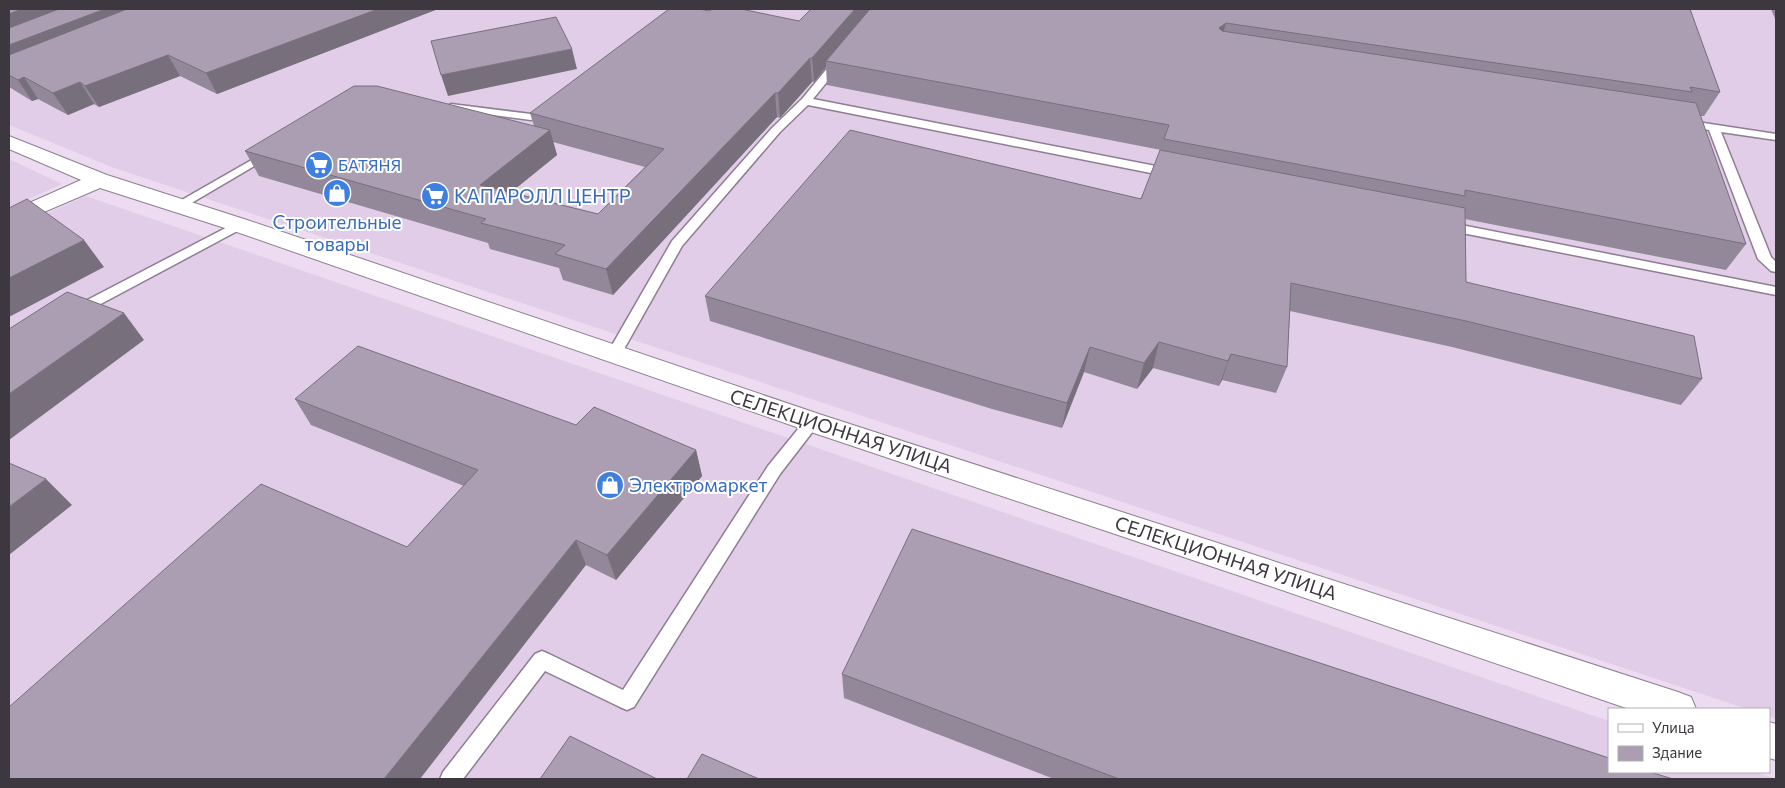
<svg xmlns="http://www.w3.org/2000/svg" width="1785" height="788" viewBox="0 0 1785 788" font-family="Commissioner,sans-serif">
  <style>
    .built { fill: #e1cde7 }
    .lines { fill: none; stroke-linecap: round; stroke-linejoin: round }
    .service-casing { stroke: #8d7e91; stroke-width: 3 }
    .minor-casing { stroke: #8d7e91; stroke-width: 2 }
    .service { fill: #fff; fill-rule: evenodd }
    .minor { fill: #fff; fill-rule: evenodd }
    .wall { fill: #938899; fill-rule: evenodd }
    .shaded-wall { fill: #786f7d }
    .building { fill: #ab9eb2; stroke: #786f7d }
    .labels { text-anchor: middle; stroke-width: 4; stroke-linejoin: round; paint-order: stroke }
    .far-shop-label { font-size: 16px; fill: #366cbe; stroke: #fff; text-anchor: start }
    .shop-label { font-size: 19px; fill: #366cbe; stroke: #fff; text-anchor: start }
    .street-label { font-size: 19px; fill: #3d373f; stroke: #fff }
  </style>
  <rect width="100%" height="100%" fill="#eddcf1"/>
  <g class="built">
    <path d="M109 9H1776V719L1769 716V709H1747L114 168 9 125V52Z"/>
    <path d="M9 159 62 184 9 208Z"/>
    <path d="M86 196 1609 721V772H1756L1776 779H9V230Z"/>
  </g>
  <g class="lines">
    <g class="service-casing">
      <g id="service">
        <path d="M838 59 843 62 813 99 1171 169 1177 173 1171 177 808 105 780 132 682 246 619 358H609L607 354 672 241 772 128 802 99 834 60Z"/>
        <path d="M451 104 531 114 536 117 531 120 447 109 446 107Z"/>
        <path d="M1684 120 1776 134V140L1721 132 1771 257 1776 262V272L1771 271 1758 259 1709 130 1680 125 1678 123Z"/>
        <path d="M269 150 273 151 275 153 273 155 183 208H175L173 205Z"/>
        <path d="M239 221 243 222 245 225 243 228 82 314H72L70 311 72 308Z"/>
        <path d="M1446 222 1776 287V295L1442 229 1440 226 1442 223Z"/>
        <path d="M812 416 817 418 820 422 817 426 780 474 634 707 627 710 620 707 545 671 463 779H440L443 772 535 654 542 651 549 654 623 690 768 466 807 418Z"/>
      </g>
    </g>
    <g class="minor-casing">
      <g id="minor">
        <path d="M9 136 107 175 247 220 822 415 1678 692 1691 697 1696 709H1629L1264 584 802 429 231 230 100 188 9 227V212L81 180 9 149Z"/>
        <path d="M1769 722 1776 724V760L1769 758Z"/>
      </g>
    </g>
    <use href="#service" class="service"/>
    <use href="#minor" class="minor"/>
  </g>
  <g class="wall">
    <path d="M9 9H438L217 94 180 76 99 107 94 104 68 115 38 99 32 101 9 87Z"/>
    <path d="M1690 9 1720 92 1704 116H1700L1746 244 1726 270 1465 219 1466 282 1702 379 1681 405 1452 347 1290 311 1287 367 1276 393 1222 380 1219 386 1153 368 1137 389 1084 372 1062 428 992 409 710 321 705 296 1141 199 1161 150 827 85 826 67 814 82H812L780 118 777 117 613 295 563 280 559 268 490 249 488 243 259 176 245 151 534 126 530 113 709 11 799 21ZM553 142 645 167 598 214 511 192 557 155Z"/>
    <path d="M1771 9H1776V21Z"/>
    <path d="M295 399 576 425 696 450 702 476 616 580 586 565 407 547 464 486 311 425Z"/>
    <path d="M842 674 1673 779H1054L844 698Z"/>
  </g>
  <g class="shaded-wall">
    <path d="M22 9H82L9 40V14Z"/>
    <path d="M105 9H169L9 71V45Z"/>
    <path d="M378 9H438L217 94 206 73Z"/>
    <path d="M855 9H873L826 61V67L814 82 812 58Z"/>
    <path d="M1226 23 1220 46 1219 28Z"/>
    <path d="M572 49 577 69 448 96 441 75Z"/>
    <path d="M168 55 180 76 99 107 85 86Z"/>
    <path d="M810 58 812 82 780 118 778 93Z"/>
    <path d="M24 77 38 99 32 101 18 80Z"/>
    <path d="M80 82 94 104 68 115 53 93Z"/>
    <path d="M775 93 777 117 613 295 606 269Z"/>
    <path d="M550 130 557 155 489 210 480 185Z"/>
    <path d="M84 240 104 267 9 317V278Z"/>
    <path d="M124 313 144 340 9 440V394Z"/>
    <path d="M1159 342 1153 368 1137 389 1144 363Z"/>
    <path d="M1090 347 1084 372 1062 428 1067 403Z"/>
    <path d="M1231 354 1222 380 1219 386 1228 361Z"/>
    <path d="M696 450 702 476 616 580 607 555Z"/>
    <path d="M46 479 72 505 9 555V507Z"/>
    <path d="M576 540 586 565 420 779H384Z"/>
  </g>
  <g class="building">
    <path d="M9 9H22L9 14Z"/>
    <path d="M59 9H105L9 45V28Z"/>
    <path d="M127 9H378L206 73 168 55 85 86 80 82 53 93 24 77 18 80 9 75V55Z"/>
    <path d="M669 9H700L709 11 712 9H741L799 21 811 9H855L812 58H810L778 93H775L606 269 555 254 565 245 481 223 486 219 245 151 354 86H377L550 130 480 185 598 214 664 149 530 113Z"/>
    <path d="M870 9H1690L1720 92 1690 87 1692 92 1226 23 1219 28 1222 31 1696 103 1746 244 1465 190V196L1164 139 1169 125 826 61Z"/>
    <path d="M556 17 572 49 441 75 431 41Z"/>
    <path d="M850 130 1141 199 1160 150 1465 208 1466 282 1694 336 1702 379 1466 321 1291 283 1287 367 1231 354 1228 361 1159 342 1144 363 1090 347 1067 403 995 383 705 296Z"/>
    <path d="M27 199 84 240 9 278V208Z"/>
    <path d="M67 292 124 313 9 394V329Z"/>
    <path d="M358 346 576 425 594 407 696 450 607 555 576 540 384 779H9V707L261 484 407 547 478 470 295 399Z"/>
    <path d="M9 463 46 479 9 507Z"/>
    <path d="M912 529 1609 758V772H1650L1673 779H1119L842 674Z"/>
    <path d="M570 736 657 779H540Z"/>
    <path d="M702 754 759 779H687Z"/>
  </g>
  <defs>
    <g id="supermarket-disc" transform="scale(1.4375)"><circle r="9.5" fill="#3f7fe0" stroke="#fff"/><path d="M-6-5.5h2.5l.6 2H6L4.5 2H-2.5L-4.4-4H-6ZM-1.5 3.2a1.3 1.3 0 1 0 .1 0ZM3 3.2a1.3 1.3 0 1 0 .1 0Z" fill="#fff"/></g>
    <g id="shop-disc" transform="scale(1.4375)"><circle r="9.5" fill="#3f7fe0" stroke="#fff"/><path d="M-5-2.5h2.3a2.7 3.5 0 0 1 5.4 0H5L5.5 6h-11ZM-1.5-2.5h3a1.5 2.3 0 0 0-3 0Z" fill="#fff"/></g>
  </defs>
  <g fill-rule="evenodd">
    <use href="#supermarket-disc" x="319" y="165"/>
    <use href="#shop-disc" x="337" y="193"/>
    <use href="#supermarket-disc" x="435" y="196"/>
    <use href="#shop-disc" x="610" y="485"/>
  </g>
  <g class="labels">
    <g class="far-shop-label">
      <text x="338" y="171">БАТЯНЯ</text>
    </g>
    <g class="shop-label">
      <text x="454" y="203">КАПАРОЛЛ ЦЕНТР</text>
      <text x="337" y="229" text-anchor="middle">Строительные<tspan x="337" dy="22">товары</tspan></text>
      <text x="629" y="492">Электромаркет</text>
    </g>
    <g class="street-label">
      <text transform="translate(841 431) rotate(18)" y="7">СЕЛЕКЦИОННАЯ УЛИЦА</text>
      <text transform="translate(1226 558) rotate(18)" y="7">СЕЛЕКЦИОННАЯ УЛИЦА</text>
    </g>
  </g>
  <rect width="1785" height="788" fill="none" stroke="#3d373f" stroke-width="20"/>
  <rect x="1608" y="708" width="162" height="65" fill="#ffffff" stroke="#b1afb2"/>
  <rect x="1618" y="724" width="25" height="8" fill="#ffffff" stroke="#b1afb2"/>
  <text x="1652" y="733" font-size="15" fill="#3d373f">Улица</text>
  <rect x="1618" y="746" width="25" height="15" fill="#ab9eb2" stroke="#b1afb2"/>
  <text x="1652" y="758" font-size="15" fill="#3d373f">Здание</text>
</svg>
